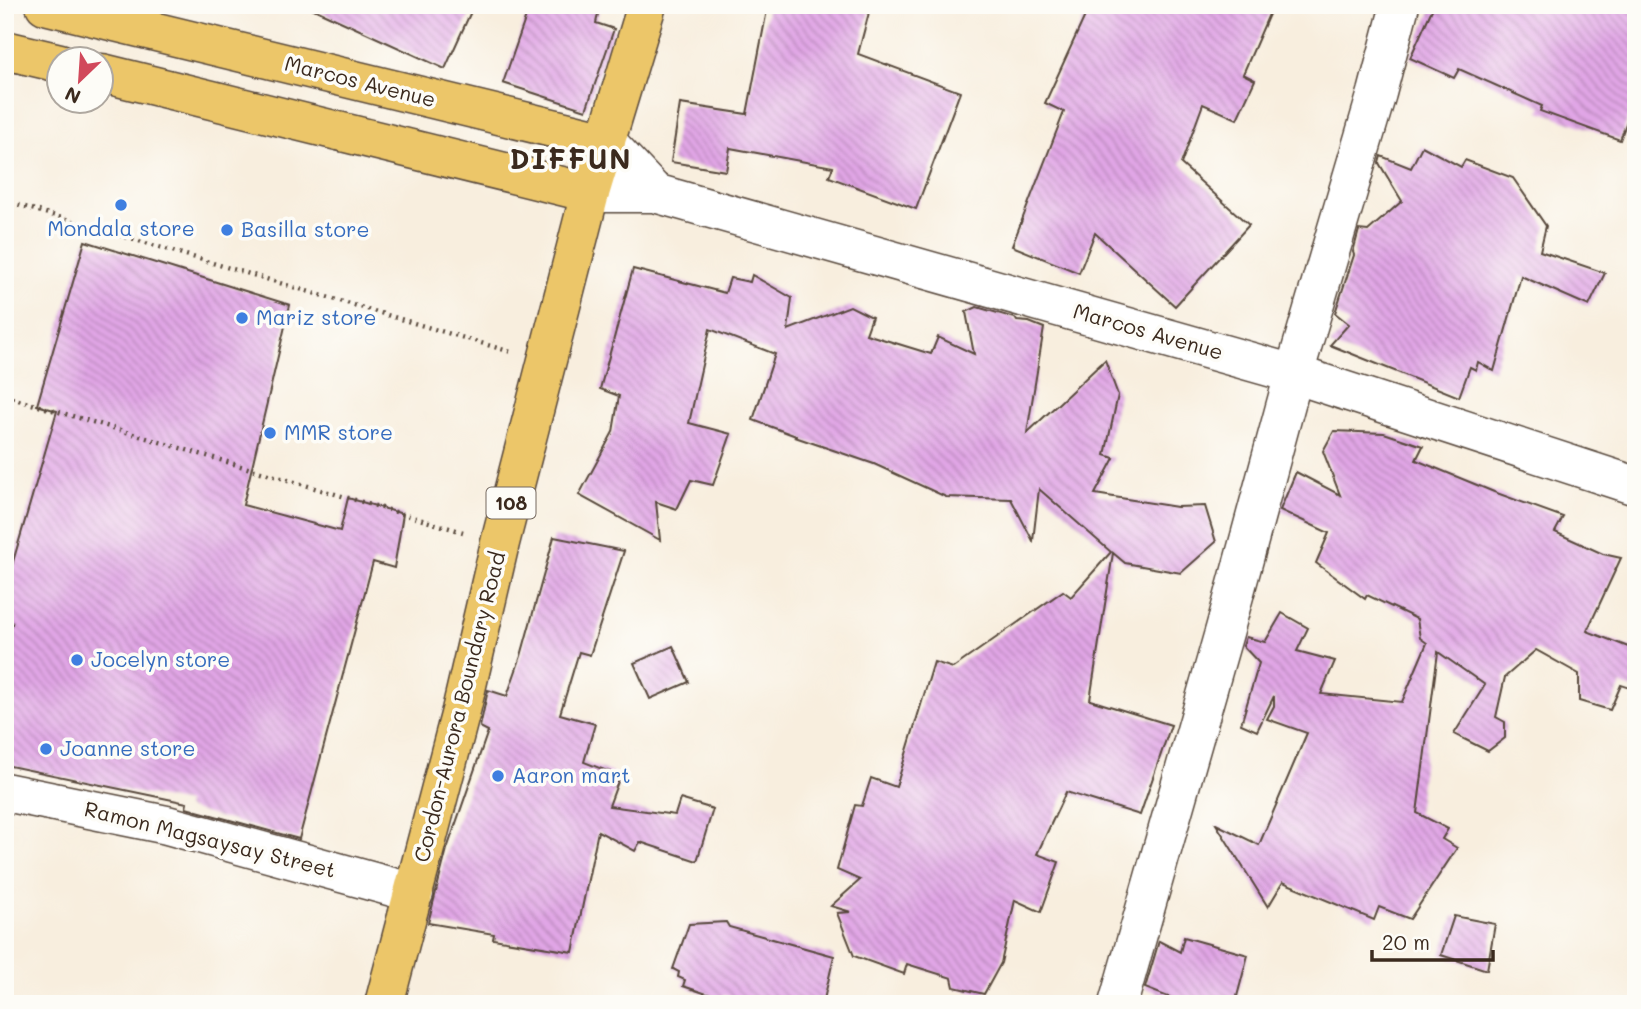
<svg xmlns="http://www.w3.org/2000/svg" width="1641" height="1009" viewBox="0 0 1641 1009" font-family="Mali,sans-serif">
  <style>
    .building { fill: url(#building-back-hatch) }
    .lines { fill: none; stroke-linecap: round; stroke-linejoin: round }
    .minor-casing { stroke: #57473b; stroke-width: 41 }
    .major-casing { stroke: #57473b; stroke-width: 41 }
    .path { stroke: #57473b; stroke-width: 4.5; stroke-dasharray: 2 5; stroke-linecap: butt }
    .minor { stroke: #fff; stroke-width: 38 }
    .major { stroke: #ecc669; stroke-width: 38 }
    .shop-dot { fill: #3f7fe0; stroke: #fdfcf7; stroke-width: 2.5 }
    .labels { text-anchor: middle; stroke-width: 7; stroke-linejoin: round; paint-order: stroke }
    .shield { fill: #fdfcf7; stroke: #75695f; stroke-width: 2 }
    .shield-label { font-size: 19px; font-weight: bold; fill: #3b2a1e }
    .street-label { font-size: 21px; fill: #3b2a1e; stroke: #fdfcf7 }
    .shop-label { font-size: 21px; fill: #366cbe; stroke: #fdfcf7; text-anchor: start }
    .district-label { font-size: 28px; font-weight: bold; letter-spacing: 2px; fill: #3b2a1e; stroke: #fdfcf7 }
  </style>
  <defs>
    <pattern id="building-back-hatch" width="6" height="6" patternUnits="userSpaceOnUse" patternTransform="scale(1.75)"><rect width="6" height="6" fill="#e1a6e6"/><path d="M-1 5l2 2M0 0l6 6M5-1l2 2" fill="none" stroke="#b887ba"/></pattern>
  </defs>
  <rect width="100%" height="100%" fill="#fdfcf7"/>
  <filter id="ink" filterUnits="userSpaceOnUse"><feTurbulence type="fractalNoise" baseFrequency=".0143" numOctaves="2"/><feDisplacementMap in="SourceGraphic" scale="14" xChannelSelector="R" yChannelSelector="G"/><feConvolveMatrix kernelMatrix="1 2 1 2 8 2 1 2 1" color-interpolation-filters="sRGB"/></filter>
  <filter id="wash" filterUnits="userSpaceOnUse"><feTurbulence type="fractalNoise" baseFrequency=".00686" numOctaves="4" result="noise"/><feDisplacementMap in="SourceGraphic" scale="28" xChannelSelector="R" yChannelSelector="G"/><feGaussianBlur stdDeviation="1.57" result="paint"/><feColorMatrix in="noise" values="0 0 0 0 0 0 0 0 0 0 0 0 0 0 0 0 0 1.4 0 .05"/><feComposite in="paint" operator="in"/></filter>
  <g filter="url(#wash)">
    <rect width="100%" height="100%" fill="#f8eede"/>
    <g id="blocks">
      <g class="building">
        <path d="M305 5H474L445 69Z"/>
        <path d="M530 5H600L596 23 614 29 586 110 503 83Z"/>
        <path d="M768 5H871L858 54 960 92 916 209 829 177 833 167 730 148 726 171 671 162 680 104 747 114Z"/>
        <path d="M1090 5H1273L1243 74 1255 80 1237 119 1203 104 1181 164 1249 225 1175 306 1095 233 1079 273 1012 246 1064 112 1045 103Z"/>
        <path d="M1434 5H1636V96L1620 140 1540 111 1542 106 1459 69 1454 78 1410 58Z"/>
        <path d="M1422 146 1461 167 1465 160 1513 178 1546 226 1540 251 1605 273 1589 306 1521 276 1494 371 1478 362 1476 370 1470 367 1459 397 1330 345 1349 324 1335 313 1354 255 1353 252 1359 230 1368 231 1402 201 1379 163 1381 156 1411 168Z"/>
        <path d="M85 241 290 305 243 505 340 531 348 498 403 514 394 568 373 562 299 839 186 808 187 803 5 765V589L57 411 37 405Z"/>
        <path d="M633 269 725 293 730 278 750 282 752 275 792 298 788 330 850 306 872 317 866 334 931 354 938 337 974 354 966 312 977 307 1015 318 1017 321 1029 322 1044 328 1027 433 1105 360 1118 395 1105 455 1114 458 1095 494 1177 507 1205 506 1216 542 1181 573 1125 563 1113 553 1090 700 1171 725 1140 815 1066 792 1037 854 1059 862 1041 912 1015 900 1001 963 984 994 954 987 952 978 907 964 904 974 854 956 837 913 851 912 831 906 860 880 837 870 855 805 862 806 871 778 896 787 934 662 953 668 1063 591 1071 597 1111 552 1039 489 1033 541 1011 499 946 497 874 464 795 437 796 436 753 420 775 354 710 329 689 423 731 434 713 485 691 480 677 509 656 502 660 540 579 495 613 432 619 396 600 389Z"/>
        <path d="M1334 431 1384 433 1423 446 1416 460 1494 492 1563 517 1555 532 1603 554 1621 558 1587 631 1636 650V690L1621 685 1610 710 1579 701V674L1536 650 1505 677 1496 717 1505 722V738L1488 751 1454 734 1485 685 1438 652 1417 813 1448 829 1442 839 1457 848 1410 919 1379 907 1374 920 1283 882 1268 907 1216 824 1259 845 1307 733 1267 719 1274 706V696L1257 731 1241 724 1259 663 1243 646 1246 637 1265 642 1282 613 1308 628 1297 651 1335 661 1321 694 1402 702 1427 643 1420 638 1417 619 1367 595 1365 599 1316 563 1329 533 1280 510 1296 472 1340 495 1323 451Z"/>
        <path d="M554 537 624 551 590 655 579 652 560 714 595 724 584 762 620 776 609 806 675 815 680 799 713 809 697 861 640 842 635 851 598 831 573 952 493 939 494 934 428 923 447 849 488 731 480 727 488 690 507 696 521 656Z"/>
        <path d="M673 646 689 682 650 699 634 663Z"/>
        <path d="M1454 916 1495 924 1487 970 1441 955Z"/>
        <path d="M726 922 729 927 834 956 823 1004H756L724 994 722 999 683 986 685 980 678 977 679 972 673 969 689 924Z"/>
        <path d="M1184 937 1248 955 1235 1004H1186L1145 988 1159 941 1180 952Z"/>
      </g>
    </g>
  </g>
  <g filter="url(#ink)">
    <use href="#blocks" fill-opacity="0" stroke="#57473b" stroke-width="2"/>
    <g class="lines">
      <g class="minor-casing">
        <g id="minor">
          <path d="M606 141 655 193"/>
          <path d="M590 193H655L1294 374 1636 486"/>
          <path d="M5 792 167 825 414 893"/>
          <path d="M1118 1004 1225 629 1294 374 1377 93 1400 5"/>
        </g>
      </g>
      <g class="major-casing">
        <g id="major">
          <path d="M45 5 606 141"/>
          <path d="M5 50 60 63"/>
          <path d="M102 73 590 193"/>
          <path d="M384 1004 461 711 500 543 590 193 647 5"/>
        </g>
      </g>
      <g class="path">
        <path d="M5 201 511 352"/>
        <path d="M5 396 463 532"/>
        <path d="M5 622 13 624"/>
      </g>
      <use href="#minor" class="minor"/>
      <use href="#major" class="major"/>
    </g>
  </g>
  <g class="shop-dot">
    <circle cx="121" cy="205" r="7"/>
    <circle cx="227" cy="230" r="7"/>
    <circle cx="242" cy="318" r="7"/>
    <circle cx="270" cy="433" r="7"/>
    <circle cx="77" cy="660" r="7"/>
    <circle cx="46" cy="749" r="7"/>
    <circle cx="498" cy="776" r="7"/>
  </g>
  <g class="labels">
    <rect class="shield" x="486.5" y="487.5" width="49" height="31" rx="5"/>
    <g class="shield-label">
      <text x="511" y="510">108</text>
    </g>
    <g class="street-label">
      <text transform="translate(360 82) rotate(14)" y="7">Marcos Avenue</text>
      <text transform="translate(1148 332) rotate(16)" y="7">Marcos Avenue</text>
      <text transform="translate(460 707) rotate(-76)" y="7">Cordon-Aurora Boundary Road</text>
      <text transform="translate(210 840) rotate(14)" y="7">Ramon Magsaysay Street</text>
    </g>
    <g class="shop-label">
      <text x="121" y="236" text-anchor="middle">Mondala store</text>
      <text x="241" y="237">Basilla store</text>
      <text x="256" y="325">Mariz store</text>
      <text x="284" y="440">MMR store</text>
      <text x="91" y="667">Jocelyn store</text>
      <text x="60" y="756">Joanne store</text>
      <text x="512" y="783">Aaron mart</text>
    </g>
    <g class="district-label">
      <text x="571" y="169">DIFFUN</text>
    </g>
  </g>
  <rect width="1641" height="1009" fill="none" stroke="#fdfcf7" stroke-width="28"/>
  <g transform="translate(80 80) rotate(205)"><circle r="33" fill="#fdfcf7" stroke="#afa8a0" stroke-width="2"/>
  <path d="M0-5L12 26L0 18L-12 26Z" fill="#d1495b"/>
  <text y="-10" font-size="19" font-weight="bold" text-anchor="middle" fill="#3b2a1e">N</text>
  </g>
  <path d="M1372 950v10h121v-10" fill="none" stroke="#3b2a1e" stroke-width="3.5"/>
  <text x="1382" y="950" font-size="21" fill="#3b2a1e" stroke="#fdfcf7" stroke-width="5" paint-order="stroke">20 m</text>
</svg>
